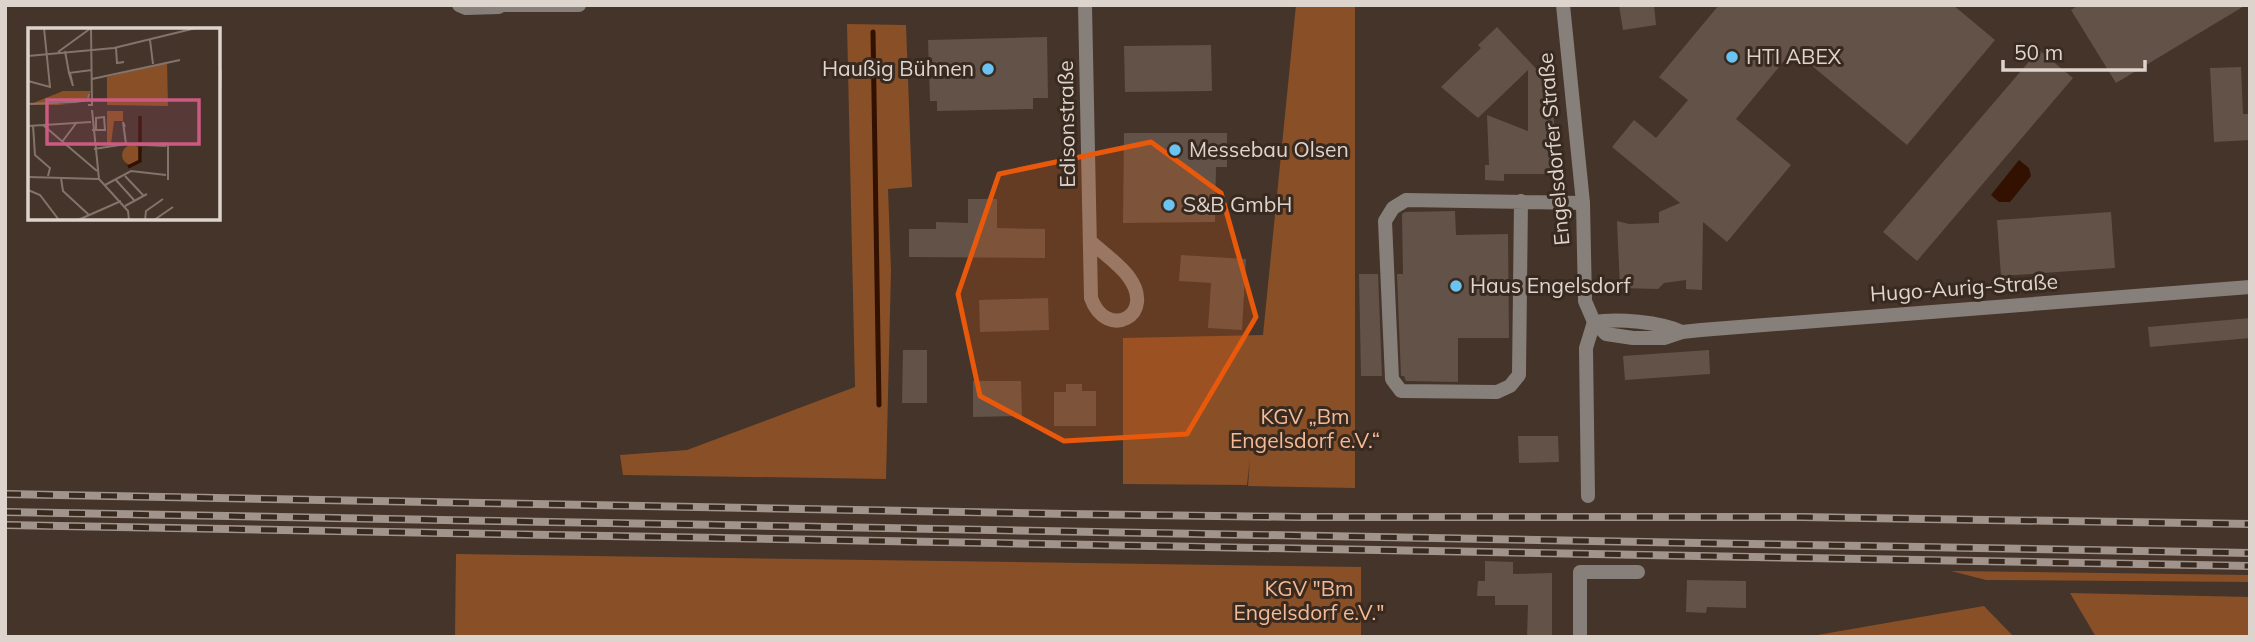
<svg xmlns="http://www.w3.org/2000/svg" width="2255" height="642" viewBox="0 0 2255 642" font-family="Mulish,sans-serif">
  <style>
    .green { fill: #894f27 }
    .water { fill: #321100 }
    .lines { fill: none; stroke-linecap: round; stroke-linejoin: round }
    .stream { stroke: #321100; stroke-width: 5 }
    .building { fill: #635247 }
    .minor { stroke: #877f7a; stroke-width: 14 }
    .tertiary { stroke: #877f7a; stroke-width: 14 }
    .rail-casing { stroke: #a0948c; stroke-width: 8 }
    .rail { stroke: #392a20; stroke-width: 5; stroke-dasharray: 16; stroke-linecap: butt }
    .marked { fill: #e8590c; fill-opacity: 0.2; stroke: #e8590c; stroke-width: 5; stroke-linejoin: round }
    .poi-dot { fill: #6ac3f1; stroke: #392a20; stroke-width: 2.5 }
    .labels { text-anchor: middle; stroke-width: 6; stroke-linejoin: round; paint-order: stroke }
    .poi-label { font-size: 21px; fill: #ded4ce; stroke: #392a20; text-anchor: start }
    .street-label { font-size: 21px; fill: #ded4ce; stroke: #392a20 }
    .park-label { font-size: 21px; fill: #f4ba96; stroke: #392a20 }
    .inset-river { fill: none; stroke: #321100; stroke-width: 3.5 }
    .inset-road { fill: none; stroke: #82746c; stroke-width: 2 }
    .view { fill: #cc5a83; fill-opacity: 0.15; stroke: #cc5a83; stroke-width: 3.5 }
    .inset-edge { fill: none; stroke: #ded4ce; stroke-width: 3.5 }
  </style>
  <rect width="100%" height="100%" fill="#44342a"/>
  <g class="green">
    <path d="M1296 5H1355V488L1248 486 1250 458 1247 485 1123 484V338L1263 335Z"/>
    <path d="M847 24 906 25 912 187 888 189 891 270 886 479 623 475 620 455 687 450 855 387Z"/>
    <path d="M456 554 1361 567V637H455Z"/>
    <path d="M1951 571 2250 575V582L1986 580Z"/>
    <path d="M2070 593 2250 597V637H2096Z"/>
    <path d="M1984 606 2014 637H1806Z"/>
  </g>
  <path class="water" d="M2019 160 2029 168 2031 176 2010 202H1999L1991 195Z"/>
  <g class="lines">
    <path class="stream" d="M873 32 879 405"/>
  </g>
  <g class="building">
    <path d="M1619 5H1654L1656 25 1623 30Z"/>
    <path d="M1719 5H1953L1995 40 1907 145 1793 50 1736 119 1791 165 1727 242 1703 222 1702 290 1686 289V280L1664 283 1658 289 1620 288 1617 221 1629 224 1659 223V212L1680 203 1612 147 1634 120 1656 138 1688 100 1659 77Z"/>
    <path d="M2079 5H2246L2116 83 2071 10Z"/>
    <path d="M1497 27 1541 74 1552 73 1554 110V174H1504V181L1485 180V165H1489L1487 115 1528 131V70L1478 118 1441 87 1481 48 1478 45Z"/>
    <path d="M1047 37 1048 98H1033V109L937 111V101H930L928 40Z"/>
    <path d="M1211 45 1212 91 1125 92 1124 46Z"/>
    <path d="M2039 50 2073 78 1917 261 1883 232Z"/>
    <path d="M2241 67 2243 114H2250V140L2214 142 2210 68Z"/>
    <path d="M1124 133H1227V167H1216L1215 222 1123 223Z"/>
    <path d="M968 199H997V228L1045 229V258L909 257V229H936V222L968 223Z"/>
    <path d="M1455 211 1456 235 1508 234 1509 338H1458V382L1406 381 1404 376H1401L1397 274H1403L1402 214 1405 212Z"/>
    <path d="M2111 212 2115 268 2001 276 1997 220Z"/>
    <path d="M1181 255 1246 259 1242 330 1208 328 1211 283 1179 281Z"/>
    <path d="M1359 274H1378L1382 376H1361Z"/>
    <path d="M1048 298 1049 330 980 332 979 300Z"/>
    <path d="M2250 318V338L2150 347 2148 327Z"/>
    <path d="M903 350H927V403H902Z"/>
    <path d="M1709 350 1710 374 1625 380 1623 356Z"/>
    <path d="M973 381H1021L1022 416 973 417Z"/>
    <path d="M1066 384H1082V391H1096V426H1054V392H1066Z"/>
    <path d="M1518 436H1558L1559 462 1519 463Z"/>
    <path d="M1485 561 1513 562V574L1552 573V637H1527L1528 605H1495V596H1477L1478 581H1485Z"/>
    <path d="M1687 580 1746 581V608L1707 607 1706 613 1686 612Z"/>
  </g>
  <g class="lines">
    <g class="minor">
      <path d="M459 5 466 8 499 7"/>
      <path d="M499 5H579"/>
      <path d="M1085 5 1091 298C1106 341 1158 316 1128 276 1118 263 1103 253 1091 242"/>
      <path d="M1521 201 1519 375 1510 386 1497 392 1401 391 1392 379 1385 221 1393 208 1406 200 1583 203"/>
      <path d="M1588 496 1586 348 1594 322"/>
      <path d="M1580 637V572H1638"/>
    </g>
    <g class="tertiary">
      <path d="M1563 5 1583 203 1585 301 1594 322 1606 334 1633 338H1664L1682 332 1701 330 2250 287"/>
      <path d="M1594 322C1617 318 1661 322 1682 332"/>
    </g>
    <g class="rail-casing">
      <g id="rail">
        <path d="M5 494 1067 514 1301 517H1801L2250 524"/>
        <path d="M5 512 2250 553"/>
        <path d="M5 525 2250 566"/>
      </g>
    </g>
    <use href="#rail" class="rail"/>
  </g>
  <path class="marked" d="M1151 142 1221 193 1256 317 1187 434 1064 441 980 396 958 294 999 174Z"/>
  <g class="poi-dot">
    <circle cx="1732" cy="57" r="7"/>
    <circle cx="988" cy="69" r="7"/>
    <circle cx="1175" cy="150" r="7"/>
    <circle cx="1169" cy="205" r="7"/>
    <circle cx="1456" cy="286" r="7"/>
  </g>
  <g class="labels">
    <g class="poi-label">
      <text x="1746" y="64">HTI ABEX</text>
      <text x="974" y="76" text-anchor="end">Haußig Bühnen</text>
      <text x="1189" y="157">Messebau Olsen</text>
      <text x="1183" y="212">S&amp;B GmbH</text>
      <text x="1470" y="293">Haus Engelsdorf</text>
    </g>
    <g class="street-label">
      <text transform="translate(1067 124) rotate(-91)" y="7">Edisonstraße</text>
      <text transform="translate(1554 149) rotate(-95)" y="7">Engelsdorfer Straße</text>
      <text transform="translate(1964 288) rotate(-4)" y="7">Hugo-Aurig-Straße</text>
    </g>
    <g class="park-label">
      <text x="1305" y="424">KGV „Bm<tspan x="1305" dy="24">Engelsdorf e.V.“</tspan></text>
      <text x="1309" y="596">KGV "Bm<tspan x="1309" dy="24">Engelsdorf e.V."</tspan></text>
    </g>
  </g>
  <g transform="translate(28 28)">
    <rect width="192" height="192" fill="#44342a"/>
    <path d="M139 34 140 78 79 77V49ZM35 63H63L60 71 37 75 28 70 31 76 39 77H0ZM79 83H95V93H86L83 116 79 117ZM94 127a10 10 0 1 1 20 0a10 10 0 1 1-20 0Z" fill="#894f27"/>
    <path class="inset-river" d="M112 88V114M100 139 112 133V119"/>
    <path class="inset-road" d="M122 12 125 36M88 20 89 35 96 34M37 23 41 45 64 42M30 24 63 0M0 28 86 20 168 0M41 45 45 58 42 45M64 51 152 32M0 53 22 59 16 0M192 65 193 43M0 76 47 74 60 72 61 66M60 77H64L63 0M64 82 71 151 100 183 101 192M5 97 7 127 22 140 20 148M15 97 69 143M0 98 63 94M97 99 95 94 98 116M64 102H77L76 89 68 90V102M34 114 49 94M66 121 98 116 138 118 133 115M97 148 115 167M0 149 71 151M33 150 35 163 61 187M87 151 106 172M140 152V116M77 157 103 143 138 147M0 162 12 167 31 192M97 178 119 166M50 192 93 173M117 192 118 183 135 171M126 192 145 179"/>
    <path class="view" d="M19 72H171V116H19Z"/>
    <rect width="192" height="192" class="inset-edge"/>
  </g>
  <rect width="2255" height="642" fill="none" stroke="#ded4ce" stroke-width="14"/>
  <path d="M2003 60v10h142v-10" fill="none" stroke="#ded4ce" stroke-width="3.5"/>
  <text x="2014" y="60" font-size="21" fill="#ded4ce" stroke="#392a20" stroke-width="5" paint-order="stroke">50 m</text>
</svg>
